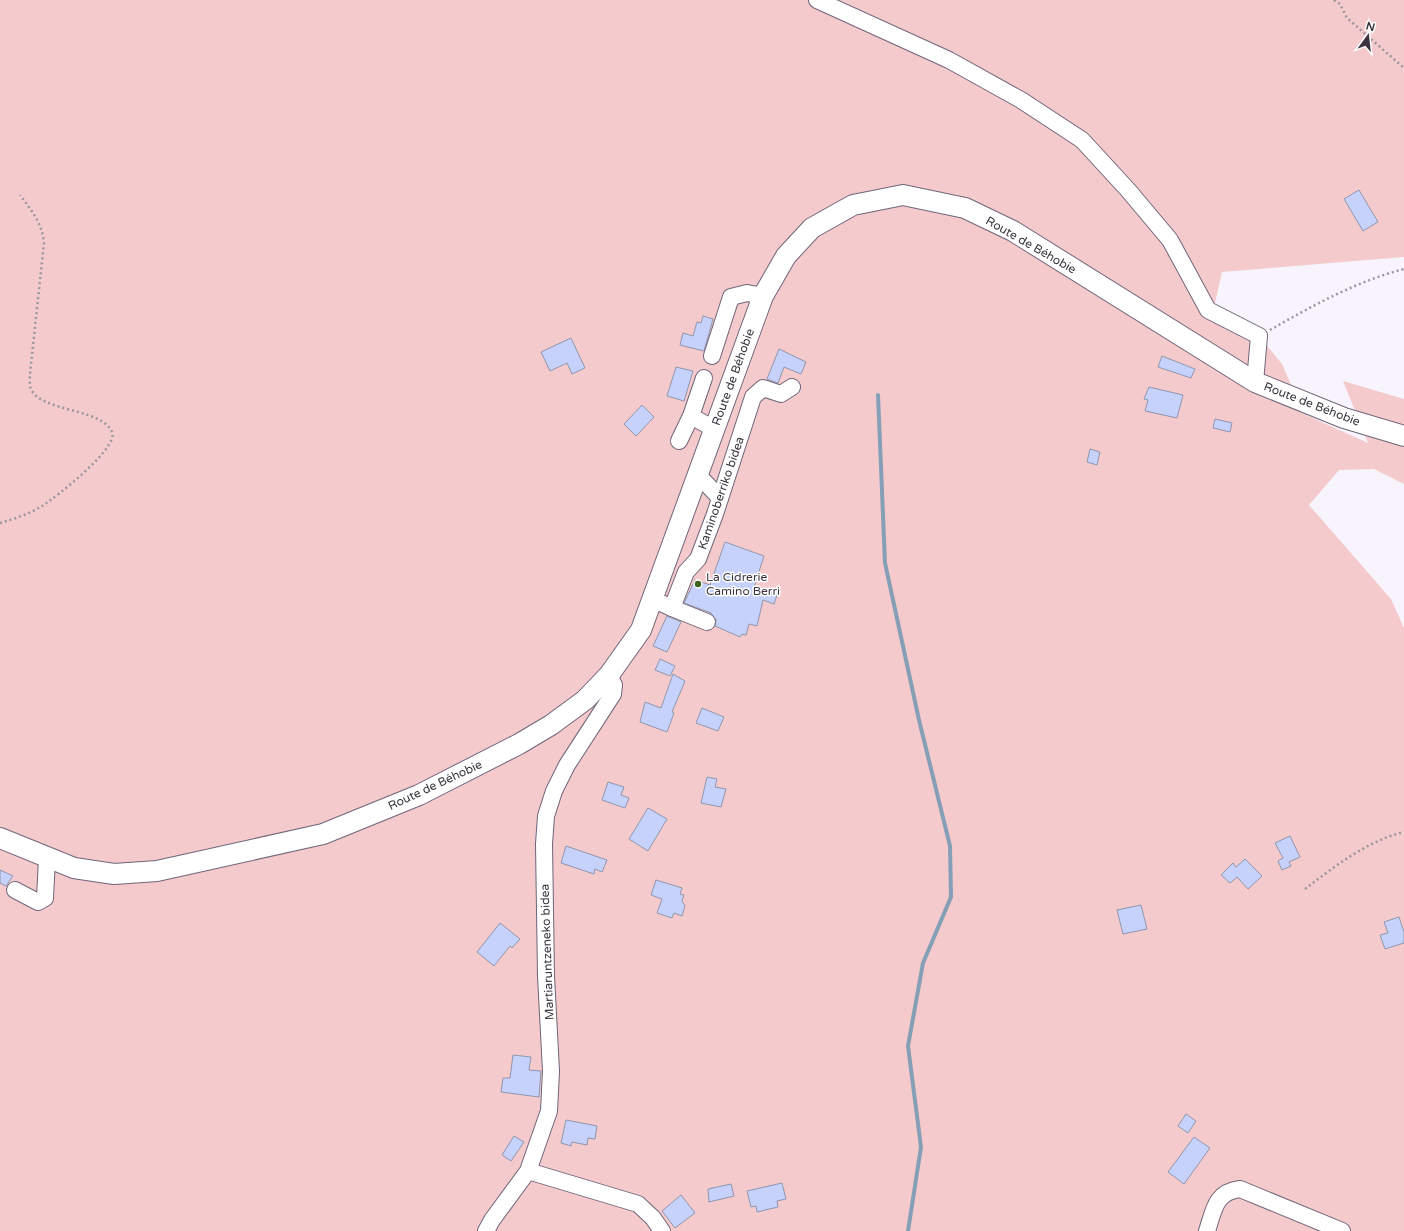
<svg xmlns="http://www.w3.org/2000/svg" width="1404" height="1231" viewBox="0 0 1404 1231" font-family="'Varela Round',sans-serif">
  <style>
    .green { fill: #f4cacc }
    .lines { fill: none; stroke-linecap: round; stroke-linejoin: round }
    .stream { stroke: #85a0b6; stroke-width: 4 }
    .building { fill: #c6d2fb; stroke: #8f96ad }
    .minor-casing { stroke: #6f657a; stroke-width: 18 }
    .major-casing { stroke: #6f657a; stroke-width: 22 }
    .path { stroke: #9a969f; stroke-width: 2.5; stroke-dasharray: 2 3; stroke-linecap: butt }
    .minor { stroke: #fff; stroke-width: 16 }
    .major { stroke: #fff; stroke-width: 20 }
    .poi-dot { fill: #3d631c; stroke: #fff; stroke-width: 1.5 }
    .labels { text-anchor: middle; stroke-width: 3; stroke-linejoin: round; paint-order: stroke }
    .street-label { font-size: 12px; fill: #3a353f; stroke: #fff }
    .poi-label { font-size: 12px; fill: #3a353f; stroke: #fff; text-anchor: start }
  </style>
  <rect width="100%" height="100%" fill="#f8f4fd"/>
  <path class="green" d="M0 0H1404V257L1222 272 1213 312 1259 336 1282 364 1304 414 1368 443 1343 381 1404 399V484L1374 469 1339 470 1309 505 1391 599 1404 628V1231H0Z"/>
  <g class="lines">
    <path class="stream" d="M878 395 885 563 919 720 950 846 951 897 923 963 908 1046 921 1147 908 1231"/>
  </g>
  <g class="building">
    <path d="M1359 190 1378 222 1363 231 1344 199Z"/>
    <path d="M703 316 713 319 704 351 680 345 683 333 693 336 697 322 701 323Z"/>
    <path d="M571 338 585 368 572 374 567 363 550 371 541 352Z"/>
    <path d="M779 349 806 362 801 374 784 367 778 383 767 379Z"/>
    <path d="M1162 356 1195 369 1191 378 1158 367Z"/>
    <path d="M676 367 693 371 684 401 667 396Z"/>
    <path d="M1149 387 1183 395 1177 418 1145 411 1148 400 1144 399Z"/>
    <path d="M642 405 654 417 636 436 624 424Z"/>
    <path d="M1215 419 1232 423 1230 432 1213 428Z"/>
    <path d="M1090 449 1100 452 1097 465 1087 462Z"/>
    <path d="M725 542 764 556 754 587 777 595 774 604 763 600 757 626 749 624 746 635 742 634 740 637 715 626 716 620 711 613 684 603 695 580 710 585Z"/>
    <path d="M667 616 681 622 667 652 653 646Z"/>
    <path d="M660 659 675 666 670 676 655 670Z"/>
    <path d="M673 674 685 681 672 712 674 713 667 732 640 722 645 702 661 708Z"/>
    <path d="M702 708 724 717 718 731 696 723Z"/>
    <path d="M707 777 717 779 715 787 726 789 721 807 701 803Z"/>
    <path d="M608 782 624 787 621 795 629 798 625 808 602 800Z"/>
    <path d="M648 808 667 819 648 851 629 839Z"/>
    <path d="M1290 836 1300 857 1289 862 1291 866 1282 870 1278 861 1283 858 1275 843Z"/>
    <path d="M566 846 607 860 602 872 595 869 594 874 561 863Z"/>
    <path d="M1245 859 1262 876 1248 889 1237 877 1230 883 1221 875 1233 863 1236 867Z"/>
    <path d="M0 870 13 876 6 886 0 883Z"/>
    <path d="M656 880 682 888 680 894 684 895 682 901 685 906 682 916 674 913 672 918 657 913 662 899 651 895Z"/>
    <path d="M1141 905 1147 929 1123 934 1117 910Z"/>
    <path d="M1399 917 1404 932V943L1385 949 1380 935 1388 933 1384 922Z"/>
    <path d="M500 923 520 939 512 948 510 946 494 966 477 952Z"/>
    <path d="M513 1055 531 1057 529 1070 541 1071 539 1097 501 1092 503 1078H510Z"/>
    <path d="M1186 1114 1196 1121 1188 1133 1178 1126Z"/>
    <path d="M566 1120 597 1126 595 1139 588 1138 587 1145 572 1142 571 1146 561 1143Z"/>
    <path d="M514 1136 524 1142 511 1161 502 1155Z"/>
    <path d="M1194 1137 1210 1148 1184 1184 1168 1172Z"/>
    <path d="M782 1183 786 1199 777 1201 778 1207 757 1212 756 1206 751 1207 747 1191Z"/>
    <path d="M731 1184 734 1196 709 1202 708 1189Z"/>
    <path d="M681 1195 695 1213 675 1228 662 1211Z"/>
  </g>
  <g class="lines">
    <g class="minor-casing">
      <g id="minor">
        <path d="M817 0 949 60 1021 100 1082 140 1128 190 1170 240 1208 310 1259 336 1255 382"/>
        <path d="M712 356 731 297 747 293 763 296"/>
        <path d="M691 416 714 429"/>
        <path d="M679 441 691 416 704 378"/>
        <path d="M698 475 720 498"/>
        <path d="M652 599 672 608 686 572 698 559 715 514 753 397 763 388 781 394 792 387"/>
        <path d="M672 608 707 622"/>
        <path d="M15 890 38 902 45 898 47 858"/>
        <path d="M528 1171 638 1204 653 1218 662 1231"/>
        <path d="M486 1231 492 1220 528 1171 549 1111 551 1071 546 976 544 844 546 816 554 791 567 765 613 694 614 685 609 675"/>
        <path d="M1207 1231C1214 1210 1215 1192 1240 1189L1342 1231"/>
      </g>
    </g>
    <g class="major-casing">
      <path id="major" d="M0 838 74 868 114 874 157 871 323 834 419 795 519 744 551 725 585 700 609 675 641 630 763 296 786 256 812 228 853 205 903 195 965 208 1013 231 1255 382 1344 418 1404 436"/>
    </g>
    <g class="path">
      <path d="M1334 0 1340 4 1347 18 1404 68"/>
      <path d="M1270 330C1312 306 1357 281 1404 269"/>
      <path d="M0 523C14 519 29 514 42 506 55 498 119 448 112 432 102 408 41 412 31 389 29 385 30 378 30 374L44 243C42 223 32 211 20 195"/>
      <path d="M1305 889C1335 866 1367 841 1404 832"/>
    </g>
    <use href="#minor" class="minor"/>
    <use href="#major" class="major"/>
  </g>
  <circle class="poi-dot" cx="698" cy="584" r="4"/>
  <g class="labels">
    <g class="street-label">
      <text transform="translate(1031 245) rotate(30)" y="4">Route de Béhobie</text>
      <text transform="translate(733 377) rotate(-70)" y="4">Route de Béhobie</text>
      <text transform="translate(1312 404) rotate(21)" y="4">Route de Béhobie</text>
      <text transform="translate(721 493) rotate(-71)" y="4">Kaminoberriko bidea</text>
      <text transform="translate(435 785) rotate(-25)" y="4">Route de Béhobie</text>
      <text transform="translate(547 952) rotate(-92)" y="4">Martiaruntzeneko bidea</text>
    </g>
    <g class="poi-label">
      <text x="706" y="581">La Cidrerie<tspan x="706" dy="14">Camino Berri</tspan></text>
    </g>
  </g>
  <g transform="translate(1368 36) rotate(15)" stroke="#ffffff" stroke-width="3" paint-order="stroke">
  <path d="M0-3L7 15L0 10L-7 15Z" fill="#3a353f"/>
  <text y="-6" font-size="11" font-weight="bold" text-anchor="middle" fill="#3a353f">N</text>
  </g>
</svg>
